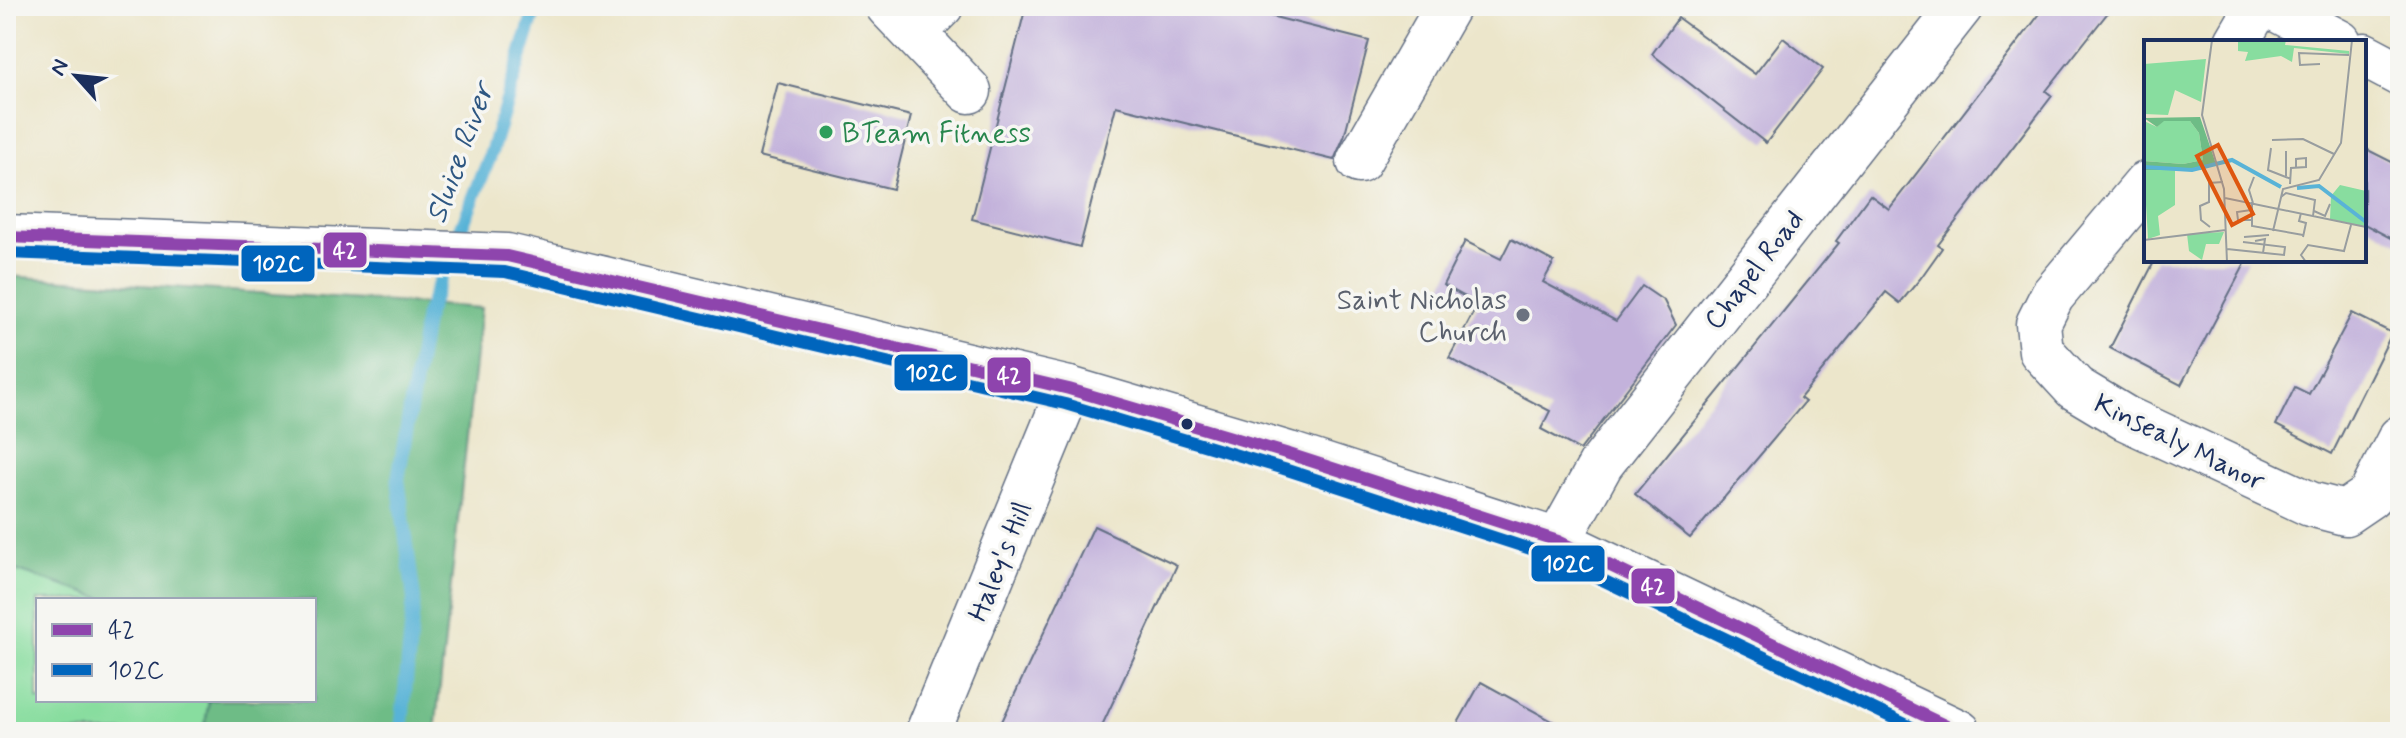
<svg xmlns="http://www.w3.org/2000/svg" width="2406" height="738" viewBox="0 0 2406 738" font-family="Mynerve,sans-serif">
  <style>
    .green { fill: #88dd9f; stroke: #52867e; stroke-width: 2 }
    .forest { fill: #6ebc86; stroke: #447672; stroke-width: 2 }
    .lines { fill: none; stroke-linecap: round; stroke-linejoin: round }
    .stream { stroke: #59b3d7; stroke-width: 14 }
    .building { fill: #c3b2db }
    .minor-casing { stroke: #646f84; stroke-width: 47 }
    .major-casing { stroke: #646f84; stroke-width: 47 }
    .minor { stroke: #fff; stroke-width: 44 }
    .major { stroke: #fff; stroke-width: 44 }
    .bus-1-casing { stroke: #f6f6f2; stroke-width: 18 }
    .bus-2-casing { stroke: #f6f6f2; stroke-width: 18 }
    .bus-1 { stroke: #8e44ad; stroke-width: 12 }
    .bus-2 { stroke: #0065bd; stroke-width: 12 }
    .leisure-dot { fill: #2e9e5b; stroke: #f6f6f2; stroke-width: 3 }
    .worship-dot { fill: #6b7280; stroke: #f6f6f2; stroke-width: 3 }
    .bus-dot { fill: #1b2f5e; stroke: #f6f6f2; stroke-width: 3 }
    .labels { text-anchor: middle; stroke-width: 7; stroke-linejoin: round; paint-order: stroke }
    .leisure-label { font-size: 28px; fill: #27864d; stroke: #f6f6f2; text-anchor: start }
    .street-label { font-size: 28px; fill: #1b2f5e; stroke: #f6f6f2 }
    .worship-label { font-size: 28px; fill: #5b616d; stroke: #f6f6f2; text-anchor: end }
    .water-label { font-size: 30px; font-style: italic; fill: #2e5782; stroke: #f6f6f2 }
    .inset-river { fill: none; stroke: #59b3d7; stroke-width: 4 }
    .inset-road { fill: none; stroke: #989d9f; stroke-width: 2 }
    .view { fill: #de5710; fill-opacity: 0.15; stroke: #de5710; stroke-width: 4 }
    .inset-edge { fill: none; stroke: #1b2f5e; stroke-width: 4 }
    .line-badge { stroke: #f6f6f2; stroke-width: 3 }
    .badge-label { font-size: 22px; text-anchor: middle; font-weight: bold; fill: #fff }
  </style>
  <rect width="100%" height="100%" fill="#f6f6f2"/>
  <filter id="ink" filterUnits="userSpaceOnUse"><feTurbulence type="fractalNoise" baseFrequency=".0125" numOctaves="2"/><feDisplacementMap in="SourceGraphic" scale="16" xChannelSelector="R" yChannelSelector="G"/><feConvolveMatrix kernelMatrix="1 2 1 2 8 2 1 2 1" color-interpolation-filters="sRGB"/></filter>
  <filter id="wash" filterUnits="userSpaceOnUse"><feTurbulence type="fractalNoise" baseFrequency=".006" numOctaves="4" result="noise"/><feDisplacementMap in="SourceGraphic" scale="32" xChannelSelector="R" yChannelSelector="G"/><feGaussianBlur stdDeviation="1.8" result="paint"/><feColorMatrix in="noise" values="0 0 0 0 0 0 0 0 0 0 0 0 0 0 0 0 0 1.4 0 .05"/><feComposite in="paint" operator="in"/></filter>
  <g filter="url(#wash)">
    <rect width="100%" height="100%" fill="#ece6cb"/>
    <path class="green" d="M6 567 108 600H38V700H209L204 732H6Z"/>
    <path class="forest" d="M6 276 481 308 435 732H204L209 700H314V600H108L6 567Z"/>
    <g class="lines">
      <path class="stream" d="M401 732 414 599 398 479 426 316 489 159 536 6"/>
    </g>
    <g id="blocks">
      <g class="building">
        <path d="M1026 6H1231L1369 41 1344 137 1334 160 1116 106 1080 247 972 219Z"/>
        <path d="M2046 6H2113L2046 91 2052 96 1938 245 1942 248 1920 279 1900 303 1886 292 1800 398 1805 402 1690 538 1635 494 1839 243 1836 241 1870 195 1889 209Z"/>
        <path d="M1678 18 1755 74 1783 38 1823 69 1766 143 1652 54Z"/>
        <path d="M778 83 911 116 893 189 759 156Z"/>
        <path d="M2364 148 2400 166V243L2364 224Z"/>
        <path d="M1511 239 1554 262 1543 282 1616 321 1642 286 1664 301 1676 325 1580 450 1541 429 1550 411 1449 358 1478 304 1443 285 1465 241 1501 259Z"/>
        <path d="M2155 260H2247L2181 385 2110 348Z"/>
        <path d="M2352 313 2392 333 2332 454 2276 425 2295 387 2309 394Z"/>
        <path d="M1094 526 1177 565 1099 732H997Z"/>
        <path d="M1481 682 1572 732H1453Z"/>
      </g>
    </g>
  </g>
  <g filter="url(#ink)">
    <use href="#blocks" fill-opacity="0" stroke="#646f84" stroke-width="2"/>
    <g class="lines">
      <g class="minor-casing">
        <g id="minor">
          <path d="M888 6 969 91"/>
          <path d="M2270 6 2339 42"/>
          <path d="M914 33 941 6"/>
          <path d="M2237 42 2258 6"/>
          <path d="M2364 55 2400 74"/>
          <path d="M1359 161 1448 6"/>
          <path d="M2146 184 2052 296 2038 324 2041 351 2075 388 2125 418 2310 504 2345 513 2370 496 2400 438"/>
          <path d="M1558 541 1601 464 1961 6"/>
          <path d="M928 732 1069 389"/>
        </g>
      </g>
      <g class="major-casing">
        <path id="major" d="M6 237 507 256 1069 389 1289 454 1558 541 1959 732"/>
      </g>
      <use href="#minor" class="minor"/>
      <use href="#major" class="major"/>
      <g class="bus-1-casing">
        <path id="bus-1" d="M6 237 507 256 1069 389 1289 454 1558 541 1959 732"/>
      </g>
      <g class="bus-2-casing">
        <path id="bus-2" d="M6 253 505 272 1065 404 1284 469 1552 556 1922 732"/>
      </g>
      <use href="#bus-1" class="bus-1"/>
      <use href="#bus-2" class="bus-2"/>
    </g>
  </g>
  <circle class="leisure-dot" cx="826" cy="132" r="8"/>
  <circle class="worship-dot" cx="1523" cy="315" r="8"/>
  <circle class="bus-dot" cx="1187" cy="424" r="7"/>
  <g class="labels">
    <g class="leisure-label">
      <text x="842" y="142">BTeam Fitness</text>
    </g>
    <g class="street-label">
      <text transform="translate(1753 269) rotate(-52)" y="10">Chapel Road</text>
      <text transform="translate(2180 441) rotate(26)" y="10">Kinsealy Manor</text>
      <text transform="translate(999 561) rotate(-68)" y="10">Haley's Hill</text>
    </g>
    <g class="worship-label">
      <text x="1507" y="309">Saint Nicholas<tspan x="1507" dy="32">Church</tspan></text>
    </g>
    <g class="water-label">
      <text transform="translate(459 153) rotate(-70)" y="10">Sluice River</text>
    </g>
  </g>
  <g transform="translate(2144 40)">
    <rect width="222" height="222" fill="#ece6cb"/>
    <path d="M94 0H142L141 5 205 11V14L150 8 148 22 137 16 101 21 104 12 94 11ZM62 19 57 62 31 50 24 75 0 74V24ZM0 81 13 87 19 81H46L55 93 59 120 39 124 0 121ZM0 130H31V165L14 176 16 195 4 199ZM196 145 222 151V187L186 179 187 156ZM80 192 75 204H62L58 220 45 211 43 194Z" fill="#88dd9f"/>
    <path d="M56 77 72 124 56 130H0V121L39 124 59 120 55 93 46 81H20L13 87 0 78Z" fill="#6ebc86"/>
    <path class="inset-river" d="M0 127 48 130 88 120 137 147M153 148 175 146 222 182"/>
    <path class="inset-road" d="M68 0 58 75 80 149 83 222M176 24 156 25 155 13 205 15M128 100 159 99 190 114M127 108 124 130 147 139M142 136V111M146 144 147 128 162 127V118L152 119V128M137 157 142 153 171 160 169 176M81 158 222 187M108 162V186L159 195M109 163 105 150 110 137M107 170 93 172 94 180H107M170 171 181 176 186 164M157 173 155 181 162 183 159 197M66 187 57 180 56 166 65 162V143L79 142M129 191 139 149 175 140 197 103 208 0M100 197 125 195M0 200 82 190M111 201 121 199 119 213M83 209 140 215 141 207 99 202M162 222 157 215 164 205 200 211 207 185"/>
    <path class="view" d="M74 105 109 174 88 185 53 116Z"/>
    <rect width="222" height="222" class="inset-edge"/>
  </g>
  <g class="line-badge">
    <rect x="322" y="231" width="46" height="38" rx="8" fill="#8e44ad"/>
    <rect x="240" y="244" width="76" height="39" rx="8" fill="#0065bd"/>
    <rect x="893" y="353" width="76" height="39" rx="8" fill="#0065bd"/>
    <rect x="986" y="356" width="46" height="38" rx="8" fill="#8e44ad"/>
    <rect x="1530" y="544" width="76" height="39" rx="8" fill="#0065bd"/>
    <rect x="1630" y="567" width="46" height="38" rx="8" fill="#8e44ad"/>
  </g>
  <g class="badge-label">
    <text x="345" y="258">42</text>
    <text x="278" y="271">102C</text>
    <text x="931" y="380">102C</text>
    <text x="1009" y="383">42</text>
    <text x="1568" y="571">102C</text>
    <text x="1653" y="594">42</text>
  </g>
  <rect width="2406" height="738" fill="none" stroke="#f6f6f2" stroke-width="32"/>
  <rect x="36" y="598" width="280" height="104" fill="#f6f6f2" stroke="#9ea6b7" stroke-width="2"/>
  <rect x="52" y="624" width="40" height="12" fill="#8e44ad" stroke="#9ea6b7" stroke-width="2"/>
  <text x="108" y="638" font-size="24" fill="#1b2f5e">42</text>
  <rect x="52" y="664" width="40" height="12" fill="#0065bd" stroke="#9ea6b7" stroke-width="2"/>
  <text x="108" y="678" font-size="24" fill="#1b2f5e">102C</text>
  <g transform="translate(76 76) rotate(297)" stroke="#f6f6f2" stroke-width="6" paint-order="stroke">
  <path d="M0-6L14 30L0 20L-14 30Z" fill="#1b2f5e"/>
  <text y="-12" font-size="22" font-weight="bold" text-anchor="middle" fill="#1b2f5e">N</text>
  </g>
</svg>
